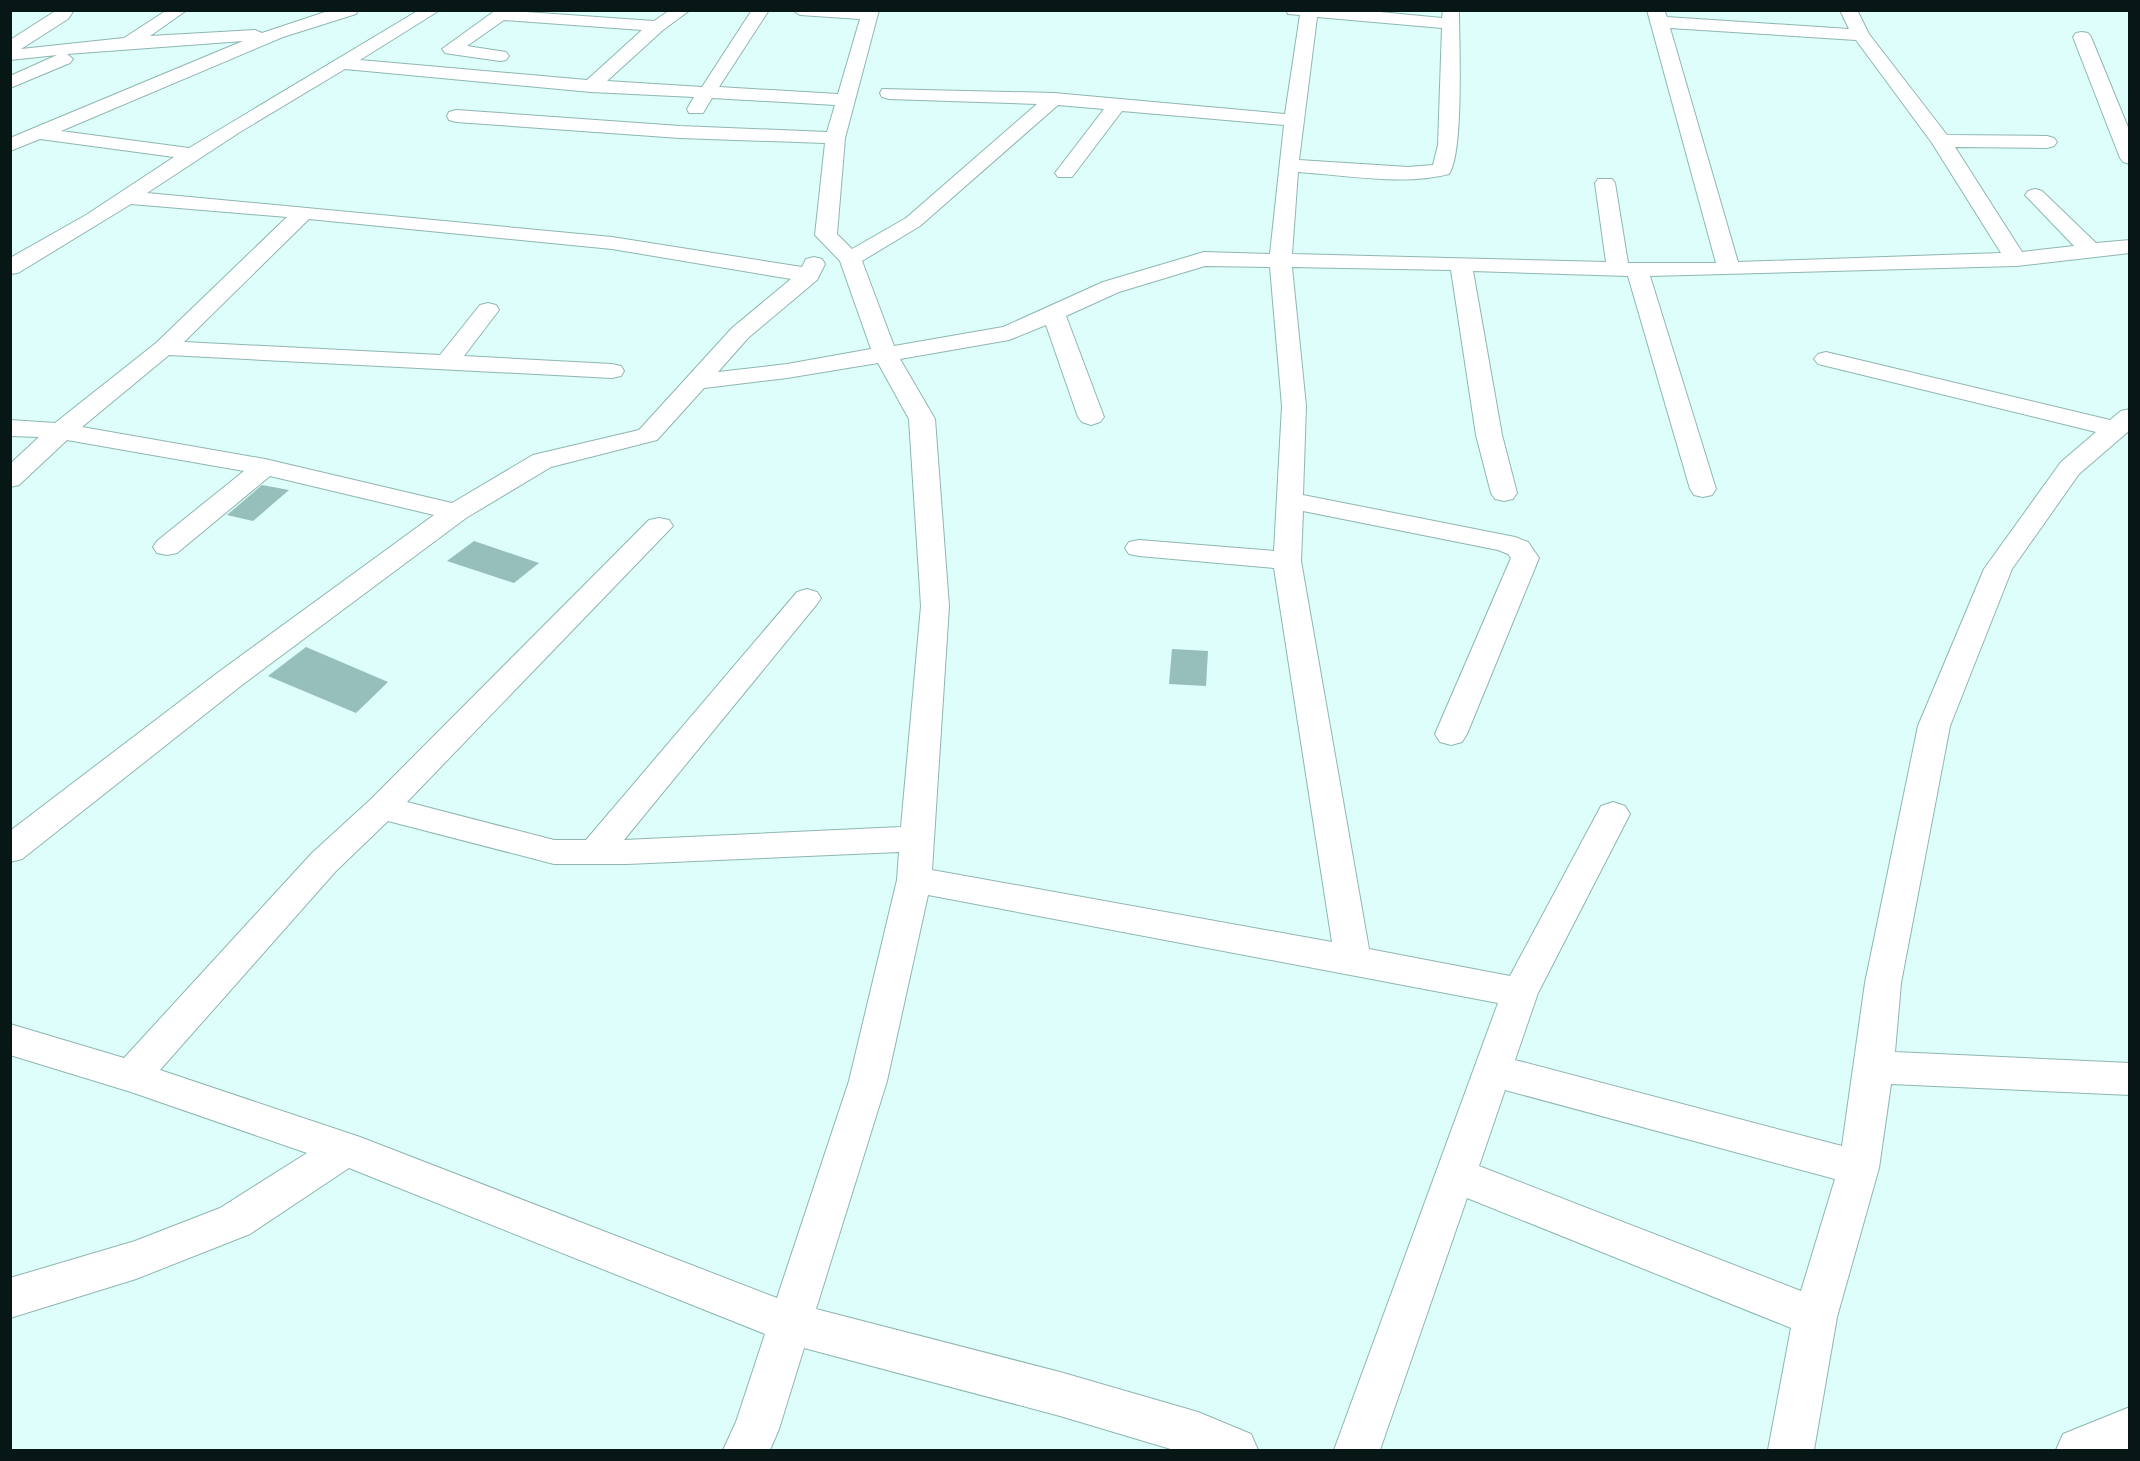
<svg xmlns="http://www.w3.org/2000/svg" width="2140" height="1461" viewBox="0 0 2140 1461" font-family="'Archivo Narrow',sans-serif">
  <style>
    .building { fill: #96beba }
    .lines { fill: none; stroke-linecap: round; stroke-linejoin: round }
    .street-casing { stroke: #8fb6b2; stroke-width: 2 }
    .street { fill: #fff; fill-rule: evenodd }
  </style>
  <rect width="100%" height="100%" fill="#ddfefa"/>
  <g class="building">
    <path d="M262 485 289 490 253 521 227 515Z"/>
    <path d="M474 541 539 563 514 583 447 561Z"/>
    <path d="M306 647 388 682 356 713 268 676Z"/>
    <path d="M1172 649 1208 651 1206 686 1169 684Z"/>
  </g>
  <g class="lines">
    <g class="street-casing">
      <g id="street">
        <path d="M57 10H74L68 19 21 49 124 38 167 10H187L150 36 255 30 262 33 331 10H358L356 14 283 37 61 131 189 148 419 10H440L360 60 587 80 642 30 504 20 467 46 506 52 509 56 506 60 500 61 451 54 445 53 442 49 496 10 654 21 670 10H690L663 30 607 81 702 87 752 10H769L719 87 838 94 860 19 800 15 792 10H879L845 138 837 234 852 249 906 218 1037 104 889 99 882 97 880 93 882 89 1054 93 1285 114 1300 15 1288 14 1286 10H1359L1442 18 1443 10H1459C1459 42 1464 153 1449 174 1403 186 1345 175 1298 172L1292 254 1606 262 1595 183 1598 179H1612L1615 183 1628 263H1716L1647 10H1664L1667 17 1849 29 1840 10H1857L1869 34 1947 135 2047 136 2054 138 2057 142 2054 146 2047 148 1955 147 2022 252 2074 246 2025 195 2028 191 2035 189 2042 191 2096 243 2130 240V253L2016 266 1650 276 1716 489 1712 495 1703 497 1694 495 1690 489 1628 276 1473 271 1502 435 1517 493 1513 499 1504 501 1495 499 1491 493 1476 435 1451 270 1292 267 1306 406 1303 495 1515 537 1528 542 1539 558 1467 734 1462 742 1451 745 1440 742 1435 734 1511 558 1508 554 1498 550 1303 511 1301 561 1369 949 1510 976 1601 806 1613 802 1625 806 1630 814 1538 993 1515 1060 1842 1146 1865 983 1918 726 1984 569 2061 462 2096 432 1818 364 1814 359 1818 354 1826 352 2110 420 2121 411 2130 409V430L2079 474 2012 569 1950 726 1901 983 1895 1052 2130 1063V1095L1891 1084 1879 1168 1837 1317 1814 1450H1768L1791 1328 1467 1198 1380 1450H1334L1498 1003 928 895 887 1081 816 1309 1060 1372 1198 1412 1251 1434 1258 1450H1174L1060 1416 804 1348 779 1429 770 1450H723L736 1422 765 1334 349 1168 250 1234 136 1279 10 1318V1278L135 1241 220 1208 307 1153 131 1092 10 1055V1024L124 1058 312 853 370 800 649 520 659 518 669 520 673 526 407 802 554 840H586L797 592 807 589 817 592 821 598 817 604 624 840 901 827 921 606 909 419 878 363 787 378 704 388 657 440 551 467 466 518 242 685 22 859 10 862V831L220 671 434 515 270 476 177 553 167 555 157 553 153 547 157 541 244 471 67 440 19 485 10 487V464L39 437 10 436V420L55 423 156 343 287 217 131 204 18 273 10 274V258L86 215 174 157 40 139 10 151V138L243 41 67 54 73 59 70 63 10 88V76L57 55 10 60V40ZM1317 17 1442 28 1438 145 1433 165 1408 167 1299 160ZM1670 28 1856 40 1932 143 2001 253 1738 262ZM345 69 591 92 694 97 687 109 689 113H703L712 98 835 105 827 132 680 126 456 110 449 112 447 116 449 120 456 122 680 138 825 143 815 235 840 261 871 349 787 364 718 372 748 338 817 280 825 264 822 259 814 257 806 259 802 267 612 237 147 193 240 132ZM1058 105 1104 109 1055 173 1058 177H1072L1122 111 1284 125 1270 254 1204 252 1103 282 1003 327 894 346 862 261 920 226ZM309 219 612 249 791 279 732 328 639 430 533 455 452 503 265 459 82 427 169 355 612 378 621 376 624 371 621 366 612 364 464 356 499 310 496 305 488 303 480 305 440 355 184 342ZM1205 266 1270 267 1282 406 1274 551 1139 540 1129 542 1125 548 1129 554 1139 556 1274 568 1332 942 932 870 949 606 935 419 900 359 1009 340 1046 325 1078 417 1082 422 1091 425 1100 422 1104 417 1066 316 1119 292ZM388 821 554 864H627L899 852 897 880 849 1081 777 1298 360 1137 160 1070 336 871ZM1505 1090 1835 1179 1801 1291 1479 1166Z"/>
        <path d="M2082 32 2088 33 2091 37 2130 132V164L2123 162 2120 158 2073 37 2076 33Z"/>
        <path d="M2130 1407V1450H2056L2063 1434Z"/>
      </g>
    </g>
    <use href="#street" class="street"/>
  </g>
  <rect width="2140" height="1461" fill="none" stroke="#071715" stroke-width="24"/>
</svg>
